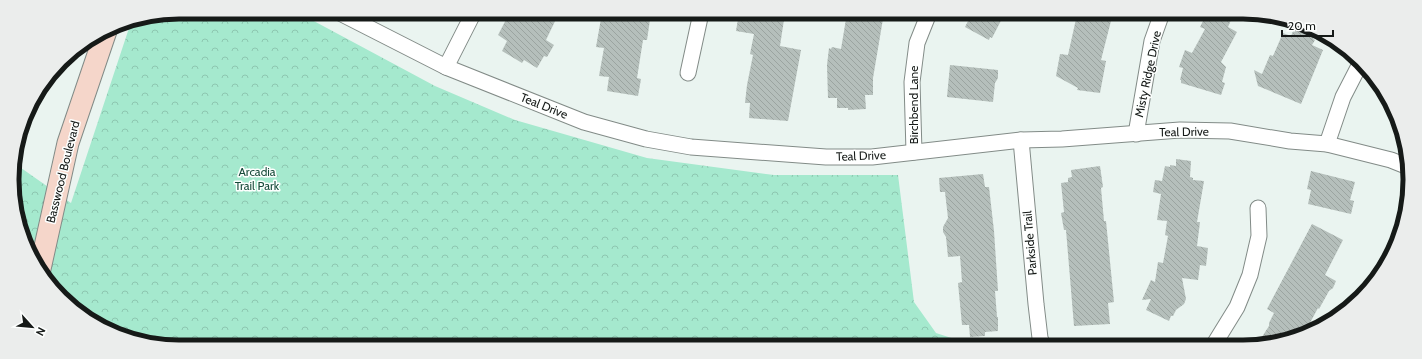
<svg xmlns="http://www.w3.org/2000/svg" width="1422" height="359" viewBox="0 0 1422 359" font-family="Cabin,sans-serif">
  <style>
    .park { fill: url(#park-crowns) }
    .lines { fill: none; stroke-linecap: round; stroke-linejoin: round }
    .stream { stroke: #56d2a9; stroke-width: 5 }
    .building { fill: url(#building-back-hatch) }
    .minor-casing { stroke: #828b87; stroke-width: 17 }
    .secondary-casing { stroke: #828b87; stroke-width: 23 }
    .minor { stroke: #fff; stroke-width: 15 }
    .secondary { stroke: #f5d6ca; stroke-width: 21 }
    .labels { text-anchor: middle; stroke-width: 3; stroke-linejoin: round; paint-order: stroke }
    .street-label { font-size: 12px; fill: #161a18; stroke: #fdfffe }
    .park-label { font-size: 12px; fill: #184c3b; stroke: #fdfffe }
    .rim { fill: none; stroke: #161a18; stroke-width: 5 }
  </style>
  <defs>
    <pattern id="park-crowns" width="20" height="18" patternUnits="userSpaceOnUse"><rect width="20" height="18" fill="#a5e9ce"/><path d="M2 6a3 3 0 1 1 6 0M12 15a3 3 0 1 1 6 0" fill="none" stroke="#8dc7b0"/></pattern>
    <pattern id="building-back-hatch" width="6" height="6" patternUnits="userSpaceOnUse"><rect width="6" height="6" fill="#b5bfbb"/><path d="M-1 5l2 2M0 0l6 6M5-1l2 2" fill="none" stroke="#9ba4a0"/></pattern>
  </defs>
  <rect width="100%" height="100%" fill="#eaf4f0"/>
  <path class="park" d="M180 12H297L435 86 515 120 647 158 774 175H898L914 302 936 333 976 346H157L96 325 47 282 18 223 12 168 14 163 71 203 131 22Z"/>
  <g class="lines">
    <path class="stream" d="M671 346H678"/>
  </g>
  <g class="building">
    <path d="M510 12 559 13 546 40 554 45 547 57 544 56 537 68 524 60 522 63 502 51 507 41 498 35Z"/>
    <path d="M602 13H651L647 40H643L637 78 641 79 638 96 607 91 609 77 599 76 604 48 596 47Z"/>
    <path d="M739 13H785L780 46 801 50 788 121 749 118 750 103H745L747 85 753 55 750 54 754 34 736 31Z"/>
    <path d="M847 13H884L873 78V95H865L866 109 848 110V108H837V98H828L827 65 829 48 831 49 832 47 841 49Z"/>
    <path d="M972 13H1005L992 38 990 37 989 40 965 27Z"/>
    <path d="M1085 13H1093L1112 17 1101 60 1106 61 1100 93 1077 90 1078 88 1056 76 1060 54 1068 55 1076 19 1083 20Z"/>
    <path d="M1207 13H1218L1231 20 1228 27 1237 32 1221 62 1226 67 1222 82 1225 83 1221 95 1181 83V80H1180L1183 68 1179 67 1185 50 1192 53 1205 29 1200 27Z"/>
    <path d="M1296 24 1315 31 1313 39 1315 40 1312 45 1323 50 1301 104 1258 86 1254 70 1262 74 1270 55 1273 56 1283 33 1291 36Z"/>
    <path d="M950 65 998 70V78L995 83 993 102 947 97Z"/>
    <path d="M1176 159 1191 161 1190 177 1193 178V180L1204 181 1197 222H1200L1197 246 1208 248 1206 266 1200 265 1198 280 1182 278 1186 299 1184 304 1176 310 1173 316H1171L1169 321 1146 310 1151 299 1142 300 1151 280 1155 282 1158 262 1163 263 1168 236 1165 235 1167 221 1157 220 1161 194 1153 192 1155 180 1162 181 1165 166 1170 167V165L1176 166Z"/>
    <path d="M1100 166 1103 187 1101 188 1104 221H1106L1114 302 1108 303 1110 324 1074 326 1066 230H1064L1061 213 1064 212 1061 183 1068 182V178L1072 177 1071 170Z"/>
    <path d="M1311 171 1355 182 1350 200 1354 201 1351 214 1308 204 1311 190 1307 189Z"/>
    <path d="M983 174 985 187H989L994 231 998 291H995L997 317H998V331L985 332V336L970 337 969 325H962L958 283 962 282 960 256 948 257 946 237 943 232V227L948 218 945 192H940L939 178Z"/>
    <path d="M1312 224 1343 240 1325 275 1336 281 1333 288 1329 291 1319 309 1318 308 1304 334 1264 346H1256L1269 326V323L1274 313 1267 309Z"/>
  </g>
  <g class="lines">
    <g class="minor-casing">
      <g id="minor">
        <path d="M338 12 446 67 584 122 646 139 691 147 826 157H872L1021 140 1062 139 1180 130 1230 131 1290 141 1327 144 1391 160 1406 166"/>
        <path d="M446 67 474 12"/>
        <path d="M688 73 701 13"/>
        <path d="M1136 134 1152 41 1162 13"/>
        <path d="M1021 140 1036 304 1040 338 1043 346"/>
        <path d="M1327 144 1343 97 1360 64"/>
        <path d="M914 152 912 82 917 43 929 13"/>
        <path d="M1213 346 1237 307 1250 275 1259 236 1258 208"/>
      </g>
    </g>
    <g class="secondary-casing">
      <path id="secondary" d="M40 269 68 143 106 31"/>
    </g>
    <use href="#minor" class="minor"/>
    <use href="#secondary" class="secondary"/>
  </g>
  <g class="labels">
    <g class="street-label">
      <text transform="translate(1148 74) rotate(-78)" y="4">Misty Ridge Drive</text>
      <text transform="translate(914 105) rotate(-90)" y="4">Birchbend Lane</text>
      <text transform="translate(544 106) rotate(22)" y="4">Teal Drive</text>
      <text transform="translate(1184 132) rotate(-1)" y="4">Teal Drive</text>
      <text transform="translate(861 156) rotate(-2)" y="4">Teal Drive</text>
      <text transform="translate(63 172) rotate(-76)" y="4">Basswood Boulevard</text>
      <text transform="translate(1030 243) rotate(-95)" y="4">Parkside Trail</text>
    </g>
    <g class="park-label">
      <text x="257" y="176">Arcadia<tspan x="257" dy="14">Trail Park</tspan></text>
    </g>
  </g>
  <path d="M0 0H1422V359H0ZM179 19H1243A160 160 0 0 1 1403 179V180A160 160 0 0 1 1243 340H179A160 160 0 0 1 19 180V179A160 160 0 0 1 179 19Z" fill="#ebedec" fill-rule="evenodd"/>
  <path class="rim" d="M179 19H1243A160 160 0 0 1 1403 179V180A160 160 0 0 1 1243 340H179A160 160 0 0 1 19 180V179A160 160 0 0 1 179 19Z"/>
  <g transform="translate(32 327) rotate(117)" stroke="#fdfffe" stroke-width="3" paint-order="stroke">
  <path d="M0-3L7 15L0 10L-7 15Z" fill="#161a18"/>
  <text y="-6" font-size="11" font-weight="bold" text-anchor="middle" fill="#161a18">N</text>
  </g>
  <path d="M1282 30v6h51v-6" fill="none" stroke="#161a18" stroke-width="2"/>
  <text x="1288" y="30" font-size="12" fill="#161a18" stroke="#fdfffe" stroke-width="3" paint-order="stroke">20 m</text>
</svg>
